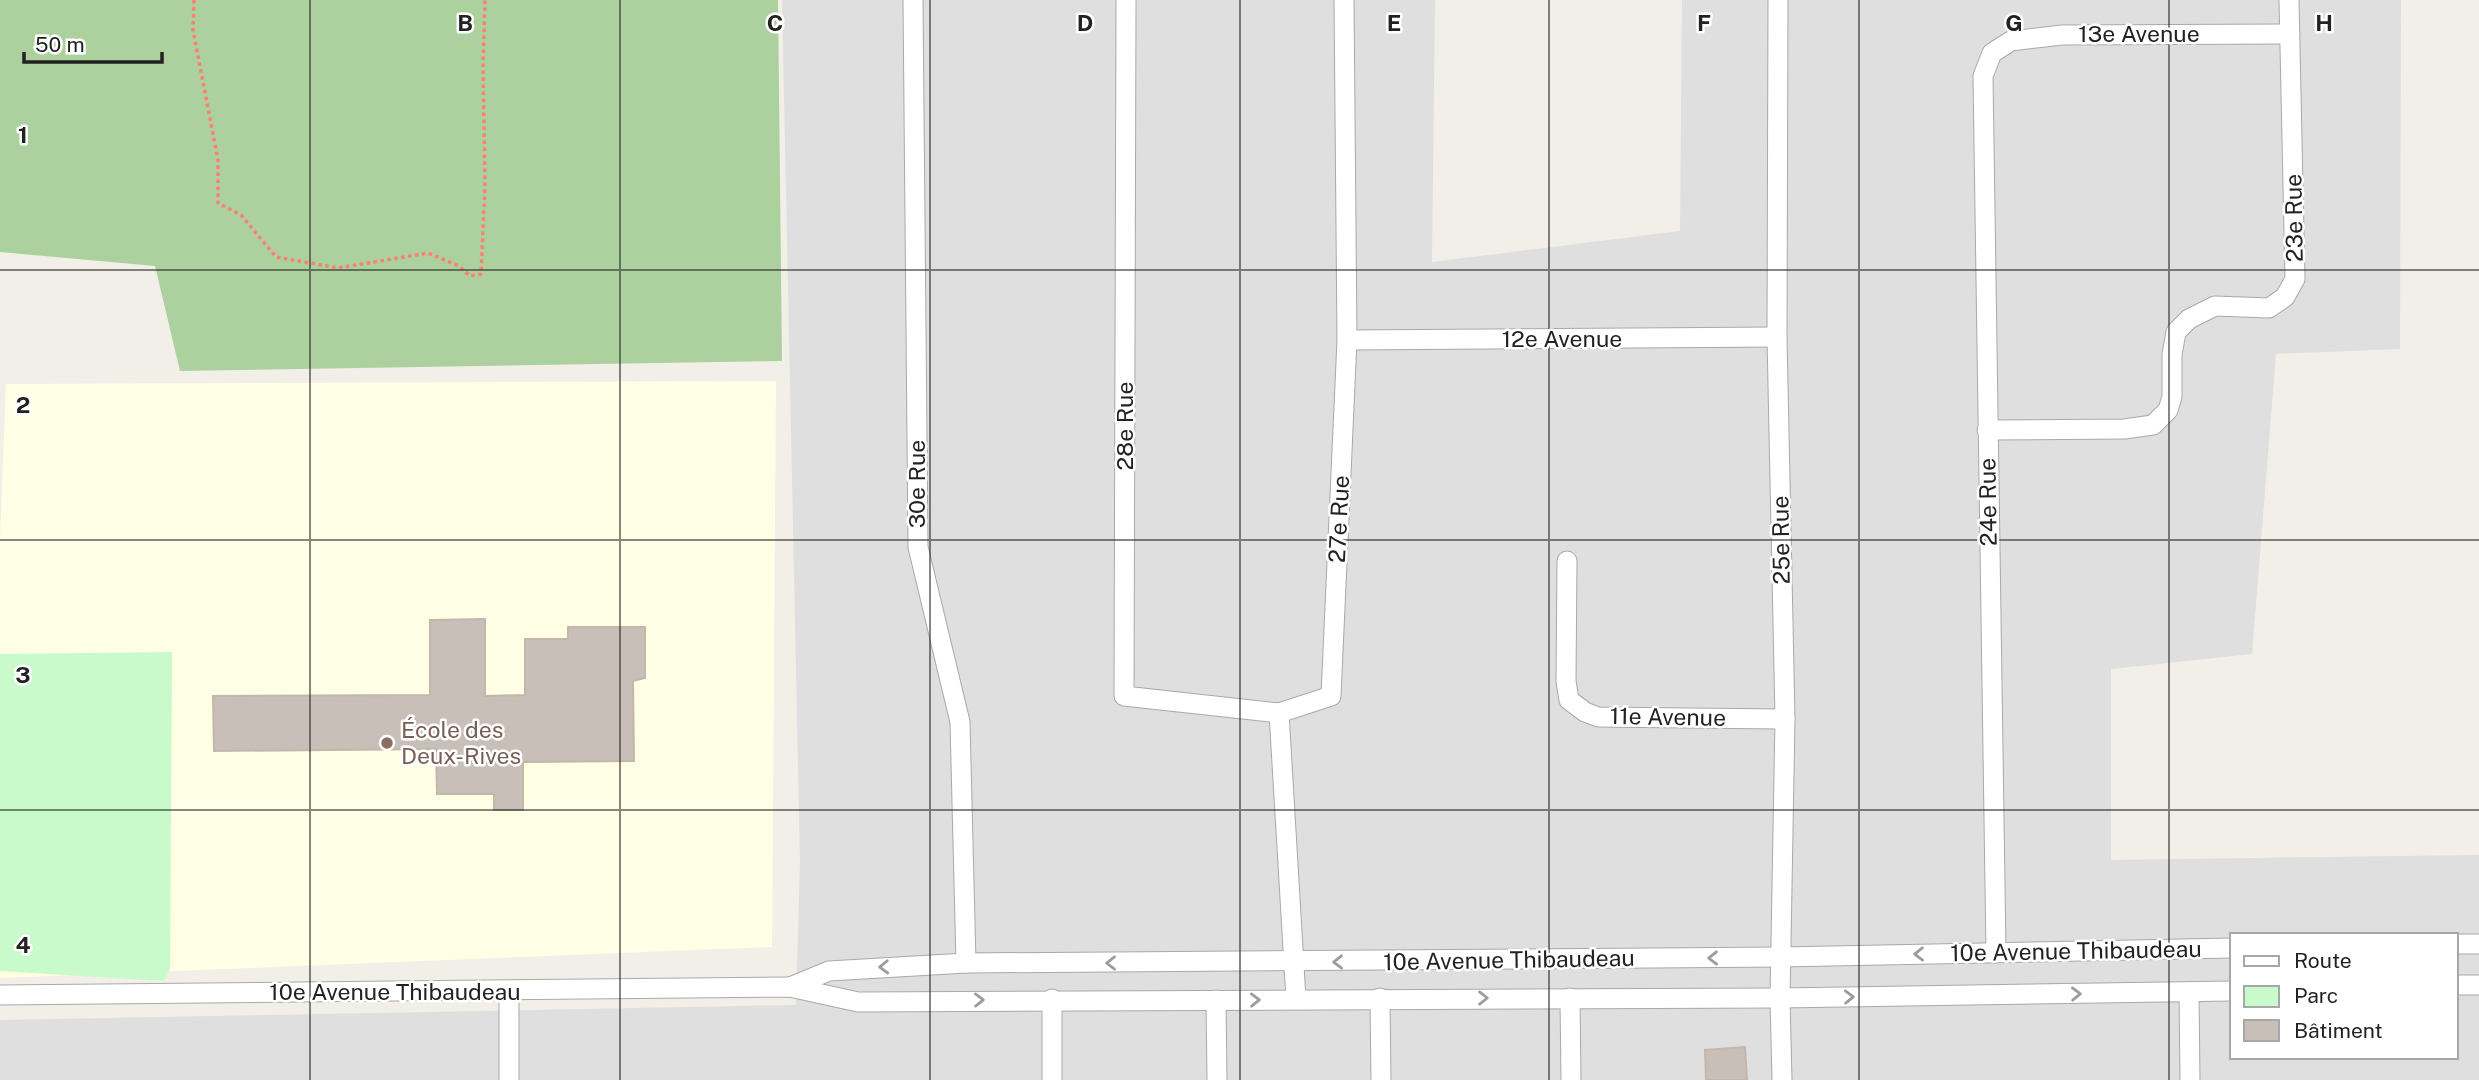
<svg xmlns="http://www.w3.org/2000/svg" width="2479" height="1080" viewBox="0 0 2479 1080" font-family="'Public Sans',sans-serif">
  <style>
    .residential { fill: #e0dfdf; fill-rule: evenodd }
    .education { fill: #ffffe5 }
    .forest { fill: #add19e }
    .park { fill: #c8facc }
    .building { fill: #c7bfb8; stroke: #c4b6ab; stroke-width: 2 }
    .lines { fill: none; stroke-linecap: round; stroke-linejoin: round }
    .minor-casing { stroke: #a9a9a9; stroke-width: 21 }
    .path { stroke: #fa8072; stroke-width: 3.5; stroke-dasharray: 3.5 3.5; stroke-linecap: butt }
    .minor { stroke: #fff; stroke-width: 19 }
    .oneway { stroke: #9c9c9c }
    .grid { fill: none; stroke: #222; stroke-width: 2; stroke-opacity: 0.55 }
    .education-dot { fill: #8d6e63; stroke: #fff; stroke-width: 2.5 }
    .labels { text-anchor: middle; stroke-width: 5; stroke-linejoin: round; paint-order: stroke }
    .street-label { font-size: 23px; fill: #222; stroke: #fff }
    .education-label { font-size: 23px; fill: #785e54; stroke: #fff; text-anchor: start }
    .grid-label { font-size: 23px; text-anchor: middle; font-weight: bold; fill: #222; stroke: #fff; stroke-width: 5; stroke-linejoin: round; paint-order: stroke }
  </style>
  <rect width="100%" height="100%" fill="#f2efe9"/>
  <path class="residential" d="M782 0H1435L1432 262 1680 231 1682 0H2401L2400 349 2276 354 2252 654 2111 669V860L2479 855V1080H0V1020L796 1005 800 861ZM2232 935H2456V1057H2232Z"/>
  <path class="education" d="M776 381 772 947 0 978V540L6 384Z"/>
  <path class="forest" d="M0 0H778L782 361 180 371 155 266 0 252Z"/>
  <path class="park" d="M172 652 170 969 164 981 0 971V654Z"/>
  <g class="building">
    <path d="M485 619V696L525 695V639H568V627H645V678L633 681 634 761 523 762V810H494V794H437L436 749 214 751 213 696 430 695V620Z"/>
    <path d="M1745 1047 1747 1080H1706L1705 1050Z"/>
  </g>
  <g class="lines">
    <g class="minor-casing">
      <g id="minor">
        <path d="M913 0 918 547 960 722 966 963"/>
        <path d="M1126 0 1124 696 1279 713"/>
        <path d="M1778 0 1777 337 1785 719 1780 998 1782 1080"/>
        <path d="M1347 340 1777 337"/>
        <path d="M1987 430 2124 429 2153 425 2168 410 2172 397V355L2176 332 2189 319 2215 306 2269 308 2285 297 2295 279 2289 0"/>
        <path d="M1567 561 1566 681 1569 700 1585 712 1598 717 1785 719"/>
        <path d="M2456 944H2479"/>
        <path d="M1996 953 1983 76 1992 53 2011 41 2062 35 2290 34"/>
        <path d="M2456 985H2479"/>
        <path d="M790 987 829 971 966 963 1781 957 2232 948"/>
        <path d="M509 991V1080"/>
        <path d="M2189 992 2190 1080"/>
        <path d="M0 995 790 987 858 1002 1780 998 2232 991"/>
        <path d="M1380 998 1381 1080"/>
        <path d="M1570 998 1571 1080"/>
        <path d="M1052 999V1080"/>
        <path d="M1296 999 1279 713 1331 696 1347 340 1344 0"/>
        <path d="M1216 1000 1217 1080"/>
      </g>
    </g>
    <path class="path" d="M194 0 193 30 218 160V203L241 215 276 257 338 268 428 253 459 266 470 276 481 274 485 186 483 67 485 0"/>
    <use href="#minor" class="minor"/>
  </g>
  <defs><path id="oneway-chevron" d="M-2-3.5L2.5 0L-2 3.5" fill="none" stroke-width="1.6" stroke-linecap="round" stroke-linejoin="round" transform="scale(1.75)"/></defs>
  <g class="oneway">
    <use href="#oneway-chevron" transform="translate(1919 954) rotate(179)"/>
    <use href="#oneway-chevron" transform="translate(1713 958) rotate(179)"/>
    <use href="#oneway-chevron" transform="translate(1338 962) rotate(179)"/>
    <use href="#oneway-chevron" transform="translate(1111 963) rotate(180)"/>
    <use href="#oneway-chevron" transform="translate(884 967) rotate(178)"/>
    <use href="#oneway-chevron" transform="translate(2076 994) rotate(-1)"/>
    <use href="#oneway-chevron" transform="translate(1849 997) rotate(-1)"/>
    <use href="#oneway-chevron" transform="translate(1483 998)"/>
    <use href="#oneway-chevron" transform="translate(979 1000) rotate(-1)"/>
    <use href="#oneway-chevron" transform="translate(1255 1000) rotate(-1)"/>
  </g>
  <path class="grid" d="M310 0V1080M620 0V1080M930 0V1080M1240 0V1080M1549 0V1080M1859 0V1080M2169 0V1080M0 270H2479M0 540H2479M0 810H2479"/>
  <circle class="education-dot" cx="387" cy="743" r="7"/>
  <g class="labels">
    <g class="street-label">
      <text x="2139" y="42">13e Avenue</text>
      <text transform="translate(2294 218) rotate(-91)" y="8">23e Rue</text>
      <text x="1562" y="347">12e Avenue</text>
      <text transform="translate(1125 426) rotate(-90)" y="8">28e Rue</text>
      <text transform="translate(917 484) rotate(-90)" y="8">30e Rue</text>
      <text transform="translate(1988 502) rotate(-91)" y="8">24e Rue</text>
      <text transform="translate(1339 519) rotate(-87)" y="8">27e Rue</text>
      <text transform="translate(1781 540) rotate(-91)" y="8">25e Rue</text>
      <text transform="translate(1668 717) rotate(1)" y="8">11e Avenue</text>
      <text transform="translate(2076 951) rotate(-1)" y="8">10e Avenue Thibaudeau</text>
      <text transform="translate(1509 960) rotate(-1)" y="8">10e Avenue Thibaudeau</text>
      <text x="395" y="1000">10e Avenue Thibaudeau</text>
    </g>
    <g class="education-label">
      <text x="401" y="738">École des<tspan x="401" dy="26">Deux-Rives</tspan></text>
    </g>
  </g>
  <g class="grid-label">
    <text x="465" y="31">B</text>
    <text x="775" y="31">C</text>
    <text x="1085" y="31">D</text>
    <text x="1394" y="31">E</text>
    <text x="1704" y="31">F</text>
    <text x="2014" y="31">G</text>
    <text x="2324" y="31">H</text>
    <text x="23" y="143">1</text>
    <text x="23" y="413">2</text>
    <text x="23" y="683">3</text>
    <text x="23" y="953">4</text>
  </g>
  <rect x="2230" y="933" width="228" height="126" fill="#ffffff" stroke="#a7a7a7" stroke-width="2"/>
  <rect x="2244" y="956" width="35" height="10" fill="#ffffff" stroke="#a7a7a7" stroke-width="2"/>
  <text x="2294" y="968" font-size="21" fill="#222222">Route</text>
  <rect x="2244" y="986" width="35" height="21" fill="#c8facc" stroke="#a7a7a7" stroke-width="2"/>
  <text x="2294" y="1003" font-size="21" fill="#222222">Parc</text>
  <rect x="2244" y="1020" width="35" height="21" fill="#c7bfb8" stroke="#a7a7a7" stroke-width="2"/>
  <text x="2294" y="1038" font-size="21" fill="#222222">Bâtiment</text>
  <path d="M24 52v10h138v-10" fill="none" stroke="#222222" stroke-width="3.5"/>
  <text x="35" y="52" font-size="21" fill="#222222" stroke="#ffffff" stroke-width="5" paint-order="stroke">50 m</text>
</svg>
